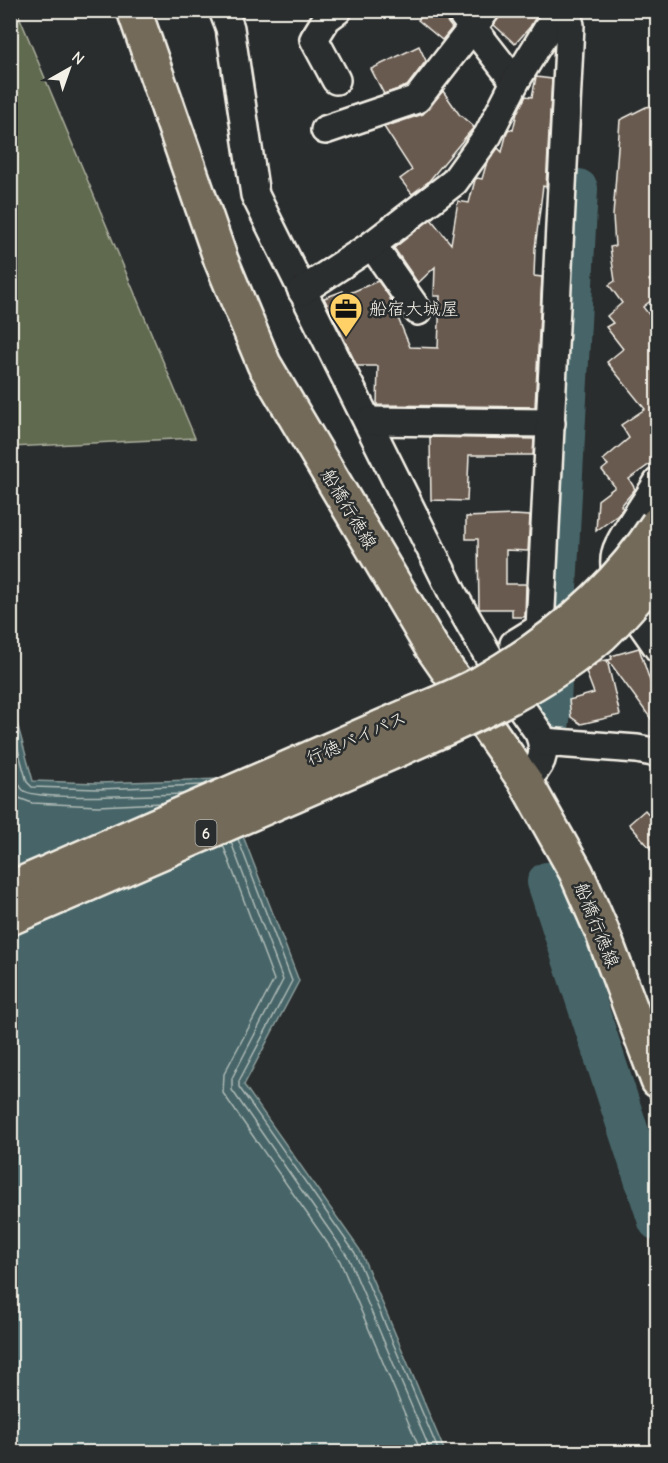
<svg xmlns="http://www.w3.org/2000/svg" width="668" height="1463" viewBox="0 0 668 1463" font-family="'Comic Neue','Klee One',sans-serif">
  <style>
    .green { fill: #616a50; stroke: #aaae9c; stroke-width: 1.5 }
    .water { fill: #466568; stroke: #8c9d9b; stroke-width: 1.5 }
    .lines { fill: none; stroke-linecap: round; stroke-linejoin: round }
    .shore { stroke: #aeb9b5; stroke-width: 1.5 }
    .river { stroke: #466568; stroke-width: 40 }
    .building { fill: #695a50; stroke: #f4f1e8; stroke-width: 1.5 }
    .minor-casing { stroke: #f4f1e8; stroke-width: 32 }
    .major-casing { stroke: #f4f1e8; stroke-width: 38 }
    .minor { stroke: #2a2d2e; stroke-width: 27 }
    .major { stroke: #736b5a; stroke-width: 33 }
    .major-bridge-casing { stroke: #f4f1e8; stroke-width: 38; stroke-linecap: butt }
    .major-bridge { stroke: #736b5a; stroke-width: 33 }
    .labels { text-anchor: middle; stroke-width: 5; stroke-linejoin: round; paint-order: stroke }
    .shield { fill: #2a2d2e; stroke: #b7b6b0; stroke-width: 1.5 }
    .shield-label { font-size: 16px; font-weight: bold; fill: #f4f1e8 }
    .poi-label { font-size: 18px; fill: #f4f1e8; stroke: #2a2d2e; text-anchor: start }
    .street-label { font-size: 18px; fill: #f4f1e8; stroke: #2a2d2e }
  </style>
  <rect width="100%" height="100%" fill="#2a2d2e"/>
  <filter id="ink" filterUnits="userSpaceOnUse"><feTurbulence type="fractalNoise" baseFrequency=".0167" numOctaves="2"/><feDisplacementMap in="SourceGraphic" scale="12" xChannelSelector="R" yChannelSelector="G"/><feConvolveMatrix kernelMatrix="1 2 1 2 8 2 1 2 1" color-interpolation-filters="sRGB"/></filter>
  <g filter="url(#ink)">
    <path class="green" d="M10 11H17L195 438 11 447Z"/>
    <path class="water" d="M10 698 33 781 98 783 221 779 299 981 244 1085 360 1250 445 1452H11Z"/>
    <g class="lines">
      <g class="shore">
        <path d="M10 721 27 782 32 787 98 789 203 785"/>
        <path d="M10 750C13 762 15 782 23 790 35 802 161 794 184 794"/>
        <path d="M10 785 19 798 32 803 98 806 162 803"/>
        <path d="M238 839 292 981 239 1081V1087L355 1253 439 1452"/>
        <path d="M231 842 283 980 232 1078V1090L348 1257 431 1452"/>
        <path d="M223 845 274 980 224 1074 223 1093 340 1261 421 1452"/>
      </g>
      <g class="river">
        <path d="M550 721 578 189"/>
        <path d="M547 882 658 1221"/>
      </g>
    </g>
    <g class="building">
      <path d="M429 10H438L452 28 442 40 418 20Z"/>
      <path d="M501 10H540L530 27 515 44 494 25Z"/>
      <path d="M419 46 426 61 407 86 384 94 371 69Z"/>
      <path d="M536 77 552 79 546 187 543 186 535 248 534 276 542 277 535 407 377 405 378 366H357L324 298 343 291 345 295 378 281 389 296 410 347 438 348 440 296H434L435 267 418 283 394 248 431 219 451 244 458 201 469 203 475 180 477 178 482 179 486 165 498 148 502 152 507 132 509 129 513 130 517 113 526 96 532 97Z"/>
      <path d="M443 91 459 114 474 127 428 182 412 194 400 179 412 170 384 127 423 114Z"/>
      <path d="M657 105V273L649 280 657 291V296L643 307 657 325V459L629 479 635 489 621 506 623 508 618 515 596 531 598 500 615 487 602 470 608 465 603 460 629 438 621 425 645 409 607 362 623 349 606 327 613 323 607 316 622 303 609 285 615 281 610 247 615 246 613 216 620 120 646 107Z"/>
      <path d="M430 437 534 439 533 455H469L467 501 431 500Z"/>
      <path d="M514 515 530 516 528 551 506 550V584H526L525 617H512V609H479L478 539H466V517Z"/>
      <path d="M639 648 657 702V727L608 660 612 659 611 656Z"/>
      <path d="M607 660 620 715 581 724 571 717 569 700 594 693 586 672 599 662Z"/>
      <path d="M645 810 657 824V856L629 824Z"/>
    </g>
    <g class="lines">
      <g class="minor-casing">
        <g id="minor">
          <path d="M223 10 230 28 255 195 454 596 504 683 539 733C548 755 540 767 525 781"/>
          <path d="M459 10 515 82"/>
          <path d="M336 80 314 39 327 18 338 10"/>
          <path d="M325 130 417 99 486 10"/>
          <path d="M372 245 418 311"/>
          <path d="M302 291 372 245 454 182 488 135 515 82 559 10"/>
          <path d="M369 421 551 423"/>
          <path d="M658 482C646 503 630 523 619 545 602 578 641 621 658 648"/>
          <path d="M514 644 540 628 570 25 566 10"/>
          <path d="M543 742 637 749 658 753"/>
        </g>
      </g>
      <g class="major-casing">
        <g id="major">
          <path d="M134 10 221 260 264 364 431 646 525 781 576 872 601 929 658 1081"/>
          <path d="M10 889 391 723"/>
          <path d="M10 918 402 748"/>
        </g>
      </g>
      <use href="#minor" class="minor"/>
      <use href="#major" class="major"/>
      <g class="major-bridge-casing">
        <g id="major-bridge">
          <path d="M391 723C420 710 451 699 479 684 550 644 614 592 658 523"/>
          <path d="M402 748C472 717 544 686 602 635 622 616 640 594 658 573"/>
        </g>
      </g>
      <use href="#major-bridge" class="major-bridge"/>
    </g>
  </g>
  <defs>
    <g id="office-pin" transform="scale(1.725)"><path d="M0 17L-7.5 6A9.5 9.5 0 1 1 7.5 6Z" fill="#ffd166" stroke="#2a2d2e"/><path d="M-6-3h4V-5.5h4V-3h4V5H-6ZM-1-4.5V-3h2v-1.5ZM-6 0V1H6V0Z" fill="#111"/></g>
  </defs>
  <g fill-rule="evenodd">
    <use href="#office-pin" x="346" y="309"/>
  </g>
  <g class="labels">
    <rect class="shield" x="195.5" y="820" width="21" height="26" rx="4.5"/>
    <g class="shield-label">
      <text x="206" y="839">6</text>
    </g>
    <g class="poi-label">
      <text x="369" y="315">船宿大城屋</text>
    </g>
    <g class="street-label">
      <text transform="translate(349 509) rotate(59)" y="6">船橋行徳線</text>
      <text transform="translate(356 738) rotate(-24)" y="6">行徳バイパス</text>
      <text transform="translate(597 925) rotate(68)" y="6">船橋行徳線</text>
    </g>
  </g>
  <rect width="668" height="1463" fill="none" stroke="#2a2d2e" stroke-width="36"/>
  <rect x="18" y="18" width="632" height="1427" fill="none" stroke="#f4f1e8" stroke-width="2" filter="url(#ink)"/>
  <g transform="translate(69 69) rotate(40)" stroke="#2a2d2e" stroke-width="4.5" paint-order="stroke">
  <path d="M0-4.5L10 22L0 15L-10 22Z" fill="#f4f1e8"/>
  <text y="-9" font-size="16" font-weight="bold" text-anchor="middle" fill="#f4f1e8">N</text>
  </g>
</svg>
